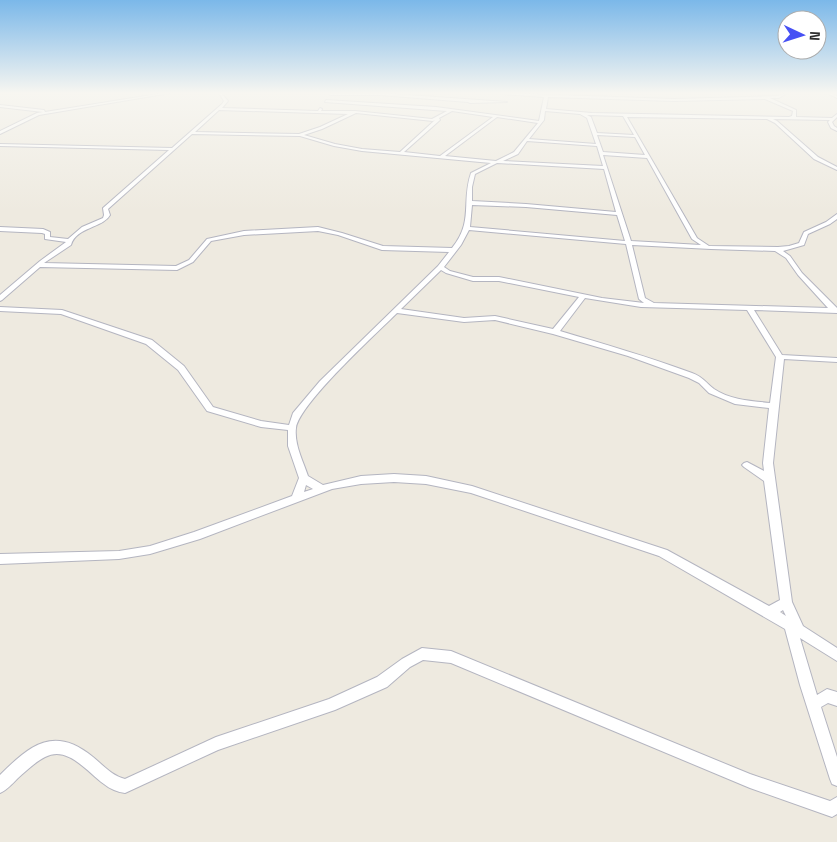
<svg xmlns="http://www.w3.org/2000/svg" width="837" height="842" viewBox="0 0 837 842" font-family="'Space Grotesk',sans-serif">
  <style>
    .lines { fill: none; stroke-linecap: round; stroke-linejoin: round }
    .minor-casing { stroke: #b4b5c0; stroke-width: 2 }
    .minor { fill: #fff; fill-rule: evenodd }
  </style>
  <rect width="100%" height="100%" fill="#eeeae0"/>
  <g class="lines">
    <g class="minor-casing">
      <g id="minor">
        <path d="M164 93H170L39 115 0 134V131L37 113 43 112 0 107V105L44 110 45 112Z"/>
        <path d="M219 93H221L228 101 222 108 318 111 320 108 322 109 321 111H355L432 119 447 111 325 102 326 100 436 107 539 121 544 97 502 94 501 93 674 99 777 96 787 93 779 98H770L796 110V117L832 118 837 114V117L832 122 834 126 837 128V131L831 128 828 122 830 120 773 119 777 121 818 157 837 167V170L814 159 775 123 767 119 627 117 697 238 709 246 778 247 789 246 799 243 804 232 826 222 837 214V219L830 224 808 234 804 245 783 251 790 256 802 273 837 308V313L754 310 782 355 837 358V362L784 359 773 463 792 602 803 626 837 648V661L800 638 817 695 827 689 837 692V706L828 703 821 707 837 757V786L832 784 830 779 800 685 785 629 659 556 471 493 426 484 394 482 361 484 332 489 200 539 150 554 119 559 0 564V554L119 551 150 546 194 532 292 496 299 478 288 446V430L261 427 207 411 178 370 146 344 61 314 0 311V307L62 310 152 340 184 366 213 407 261 421 289 425 293 413 320 381 438 266 449 252 382 250 338 235 318 231 244 235 211 241 193 262 177 270 40 267 2 300 0 301V295L40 261 66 242 45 239V234L42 233 0 231V227L43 229 50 232V237L68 239 82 227 103 218 104 215 103 208 169 150 0 146V144L172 148 222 104 224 101ZM548 97 674 101 765 99 793 111 792 116 789 117 592 113 546 109ZM219 110 348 114 320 127 299 134 195 132ZM452 111 493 117 440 156 404 152 440 120 439 118ZM545 111 580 114 587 118 596 144 529 139 544 120ZM356 113 433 121 435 120 400 152 362 149 335 144 304 135 322 129ZM587 115 623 116 634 135 597 133 591 117ZM497 117 538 123 514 152 496 161 445 156ZM192 134 300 136 334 146 362 151 491 163 471 173C461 202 474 221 452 248L383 246 342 233 318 227 244 231 207 239 189 260 176 266 44 263 71 245C76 227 103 228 110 215L108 209ZM597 135 635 137 645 155 603 152ZM527 141 597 146 603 166 503 161 518 154ZM603 155 647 158 692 239 701 245 631 241ZM497 163 604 169 616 212 526 204 472 201V187L475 174ZM472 205 526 207 617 215 625 241 470 227ZM469 230 626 244 639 299 644 303 602 298 499 277H473L450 271 444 267 461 245ZM632 245 711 249 775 251 786 258 798 275 828 308 654 303 645 298ZM441 270 446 273 473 281H499L579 297 553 329 495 316 464 318 401 309ZM585 298 641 307 747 310 776 357 770 403C752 401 730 400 714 389 706 383 703 377 692 373 649 357 604 344 560 331ZM397 313 464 322 495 320 553 334 628 356 689 378 699 383 709 393 735 404 769 408 763 463 764 471 747 462 744 463 742 465 744 467 764 481 780 600 769 606 667 550 472 486 426 476 394 474 361 476 323 485 308 476C303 461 294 444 296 428 299 404 377 333 397 313ZM306 485 313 489 304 492ZM783 610 786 616 780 612Z"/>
        <path d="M331 93H380L507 102 470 103 468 102 380 95H330Z"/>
        <path d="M827 93H831L837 96V98Z"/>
        <path d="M422 648 451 651 750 774 830 801 837 797V814L832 817 750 788 451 663 423 660 410 667 387 687 335 710 218 750 125 793C118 792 110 789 104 784 87 772 68 745 45 757 35 762 26 771 17 779 12 784 7 790 0 793V775C30 745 54 725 93 757 103 765 112 776 125 779L216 737 329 699 377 677 402 659Z"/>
      </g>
    </g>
    <use href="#minor" class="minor"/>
  </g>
  <linearGradient id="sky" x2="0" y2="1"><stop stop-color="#7bb8e9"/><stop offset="0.44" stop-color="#f7f6f1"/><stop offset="1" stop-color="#f7f6f1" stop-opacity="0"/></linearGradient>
  <rect width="837" height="211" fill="url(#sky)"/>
  <g transform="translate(802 35) rotate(94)"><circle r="24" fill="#ffffff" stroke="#ababab"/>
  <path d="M0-4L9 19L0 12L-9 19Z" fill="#4751f4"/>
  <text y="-8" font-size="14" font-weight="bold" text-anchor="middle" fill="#2d2d2d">N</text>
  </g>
</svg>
